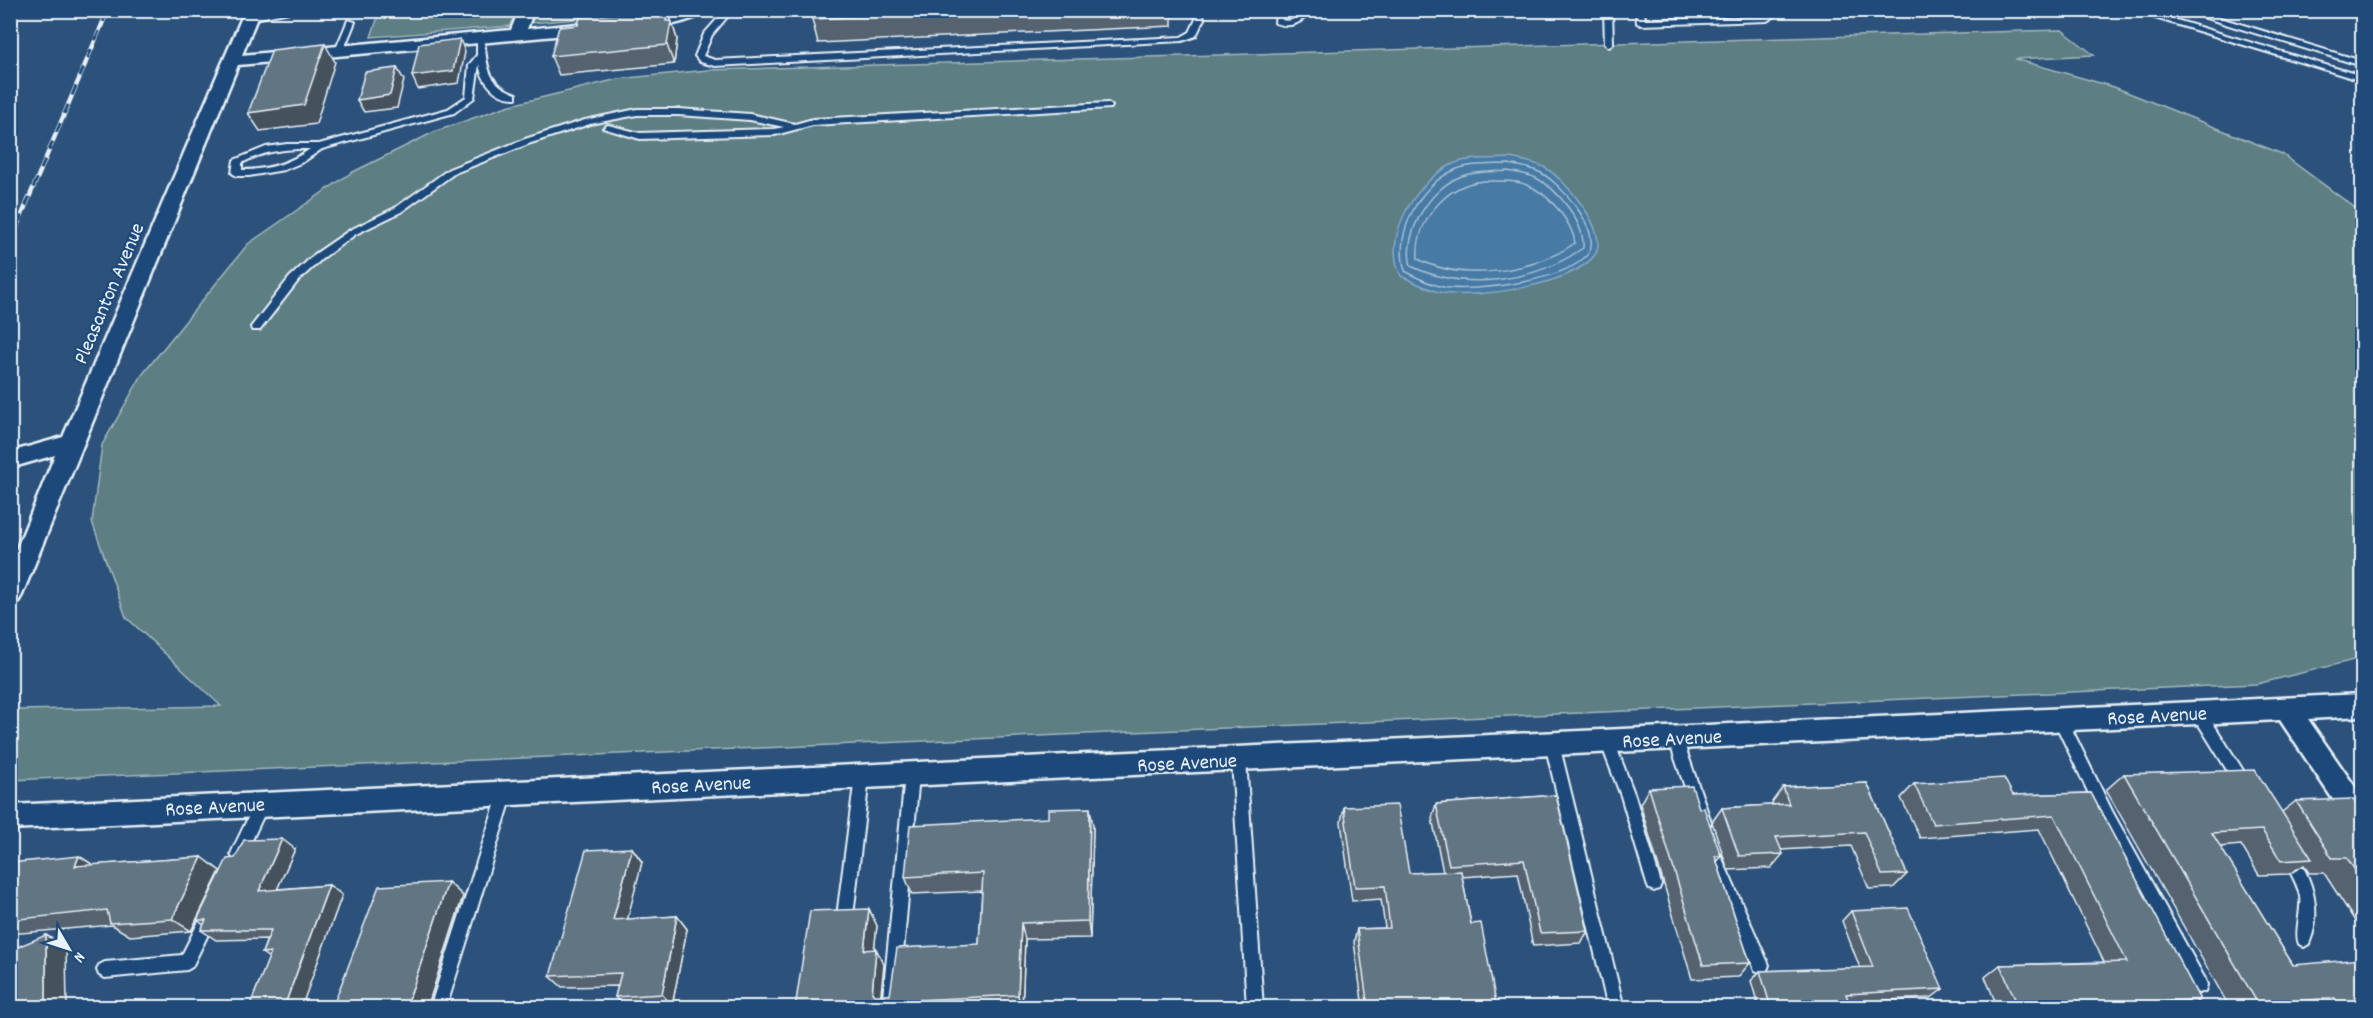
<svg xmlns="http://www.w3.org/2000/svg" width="2373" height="1018" viewBox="0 0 2373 1018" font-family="Dekko,sans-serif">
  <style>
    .green { fill: #5d7e82; stroke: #a2b8bd; stroke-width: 1.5 }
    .water { fill: #477aa4; stroke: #87aac6; stroke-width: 1.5 }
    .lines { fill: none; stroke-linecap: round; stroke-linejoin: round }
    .shore { stroke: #a8c1d6; stroke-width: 1.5 }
    .service-casing { stroke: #e8f1f8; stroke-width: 4 }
    .minor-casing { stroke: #e8f1f8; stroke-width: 5 }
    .service { fill: #1f4a7a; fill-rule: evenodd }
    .minor { fill: #1f4a7a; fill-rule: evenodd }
    .rail-casing { stroke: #e8f1f8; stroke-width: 4.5 }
    .rail { stroke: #1f4a7a; stroke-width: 3; stroke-dasharray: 10; stroke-linecap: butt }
    .wall { fill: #546470; stroke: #e8f1f8; stroke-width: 1.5 }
    .shaded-wall { fill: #45515b; stroke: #e8f1f8; stroke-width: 1.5 }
    .building { fill: #627482; stroke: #e8f1f8; stroke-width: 1.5 }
    .labels { text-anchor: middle; stroke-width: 4.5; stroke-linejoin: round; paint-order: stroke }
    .street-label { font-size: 21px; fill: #e8f1f8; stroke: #1f4a7a }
  </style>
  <rect width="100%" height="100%" fill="#2c527c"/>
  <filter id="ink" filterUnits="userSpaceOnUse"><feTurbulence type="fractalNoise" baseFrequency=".0167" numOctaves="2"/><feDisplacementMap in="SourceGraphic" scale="12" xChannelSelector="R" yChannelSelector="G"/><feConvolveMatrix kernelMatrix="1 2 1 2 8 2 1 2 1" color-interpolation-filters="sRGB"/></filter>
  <g filter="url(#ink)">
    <g class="green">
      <path d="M386 11V10L517 11 511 26 371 37 379 14Z"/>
      <path d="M536 11H677L531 23Z"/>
      <path d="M2062 30 2094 55 2015 59 2114 87 2282 154 2362 213V658L2257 684 11 780 10 730 19 710 221 706 126 617 92 522 102 445 142 375 248 244 351 173 434 132 507 106 618 79 708 70Z"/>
    </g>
    <path class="water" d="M1509 158C1520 160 1534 162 1544 167 1564 178 1612 233 1594 256 1571 285 1478 299 1443 293 1429 290 1414 282 1401 276 1381 237 1416 181 1453 164 1469 157 1493 159 1509 158Z"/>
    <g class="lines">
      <g class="shore">
        <path d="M1508 164C1518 166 1529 167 1539 172 1558 180 1602 230 1589 252 1574 280 1473 293 1443 287 1430 284 1417 278 1405 271 1393 233 1420 183 1457 169 1473 163 1492 165 1508 164Z"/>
        <path d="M1508 171C1517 173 1528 174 1536 178 1558 189 1585 223 1583 248 1535 282 1464 292 1411 266 1402 234 1430 187 1462 176 1476 171 1493 172 1508 171Z"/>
        <path d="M1484 181C1499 181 1514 180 1527 185 1548 193 1572 221 1575 243 1534 272 1464 283 1418 259 1415 221 1446 184 1484 181Z"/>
      </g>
      <g class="service-casing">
        <g id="service">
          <path d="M278 10H299L250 20 246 18Z"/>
          <path d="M716 10H724L728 16 712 35 703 56 715 60 1181 37 1190 32 1196 19 1194 10H1202L1204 19 1196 36 1182 41 715 66 700 62 695 56 704 34 720 16Z"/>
          <path d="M1276 10H1284L1282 20C1292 23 1297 17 1303 10H1312C1302 23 1291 29 1275 23Z"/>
          <path d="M1604 10H1612L1613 44 1609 47 1605 44Z"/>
          <path d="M1636 10H1644L1645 20 1765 17 1774 10H1784L1767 21 1641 25 1637 23Z"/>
          <path d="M2129 10H2143L2362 76V81Z"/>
          <path d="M2180 10H2194L2362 61V66Z"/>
          <path d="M348 20 355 22 343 51 336 53 335 51Z"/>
          <path d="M477 36 484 38C487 66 486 83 516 94V98C496 99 482 82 479 64L474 98 454 113 322 149 303 162 284 170 249 176H237L232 173 234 160 266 147 287 144H319L448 109 466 97 469 65 477 55ZM298 149H310C289 164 267 170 242 170V163C260 153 277 150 298 149Z"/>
          <path d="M1108 103 1112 106 1111 108 813 125 775 135 640 139 603 128 608 125 640 133 775 129 784 127 750 120 678 115H637L590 124 531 143 455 173 401 212 356 234 323 258 298 281 260 330H252L251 327 290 277 315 254 350 230 395 208 449 169 525 139 585 120 637 109H678L750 114 795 124 813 119Z"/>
          <path d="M2199 707 2204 709 2248 778 2250 783 2248 788 2243 789 2238 788 2194 717 2192 713 2194 709Z"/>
          <path d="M2060 713 2065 715 2112 811 2205 979 2207 985 2205 991 2199 993 2193 991 2102 821 2053 719 2055 715Z"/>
          <path d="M1675 732 1680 734 1682 738 1711 822 1709 827 1704 829 1699 827 1697 822 1668 738 1670 734Z"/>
          <path d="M1607 735 1612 737 1614 741 1635 796 1661 884 1659 889 1654 891 1649 889 1647 884 1621 796 1600 741 1602 737Z"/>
          <path d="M1552 738 1557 740 1559 744 1624 1008H1608L1545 744 1547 740Z"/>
          <path d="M1239 754 1244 756 1246 760 1263 1008H1247L1232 760 1234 756Z"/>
          <path d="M912 769 917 771 919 775 898 1008H882L905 775 907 771Z"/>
          <path d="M862 771 867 773 869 777 853 916 850 921 845 923 840 921 837 916 855 777 857 773Z"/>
          <path d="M506 787 511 788 513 793 446 1008H430L499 793 501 788Z"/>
          <path d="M262 797 267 799 269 804 243 859 238 861 233 859 231 854 233 849 257 799Z"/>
          <path d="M2289 849C2297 852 2300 860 2303 867 2316 891 2320 919 2309 944L2304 947 2299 944C2294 933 2302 911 2300 896 2297 881 2288 870 2282 856L2284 851Z"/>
          <path d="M1715 852 1720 854 1769 965 1767 970 1761 973 1755 970 1708 859 1710 854Z"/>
          <path d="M209 909 214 911 217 916 192 967 187 970 105 978 99 975 97 970 99 965 105 962 182 955 204 911Z"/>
        </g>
      </g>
      <g class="minor-casing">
        <g id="minor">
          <path d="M245 10H260L242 55 511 30 519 10H534L527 29 587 23 595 28 587 33 238 65 22 595 18 602 10 604V565L55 455 10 468V452L63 437Z"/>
          <path d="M686 10H708C698 21 644 34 633 23 643 12 672 16 686 10Z"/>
          <path d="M2362 694V716L2308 719 2362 797V831L2352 828 2280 720 10 829V805Z"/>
        </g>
      </g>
      <use href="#service" class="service"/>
      <use href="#minor" class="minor"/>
      <g class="rail-casing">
        <path id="rail" d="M10 243 108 10"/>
      </g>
      <use href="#rail" class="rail"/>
    </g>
    <g class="wall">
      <path d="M655 10H668L677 39 674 64 559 75 551 56 578 25Z"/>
      <path d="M814 10H1172V26L818 43 812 19Z"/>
      <path d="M2124 774 2282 812 2296 801 2362 813V932L2324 873H2309L2304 865 2289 874 2259 875 2241 845 2220 847 2293 965 2362 1008H2230L2106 790Z"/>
      <path d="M1867 783 1907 874 1893 888 1869 889 1851 846 1781 850 1783 854 1771 868 1728 870 1712 822 1722 808 1773 805 1772 802 1783 787Z"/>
      <path d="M1914 784 2013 795 2091 793 2200 1000 2187 1008H1998L1985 977 2000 965 2104 962 2039 829 1920 838 1901 798Z"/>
      <path d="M1649 788 1721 856 1717 862 1750 963 1738 977 1692 979 1640 804Z"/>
      <path d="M1556 795 1588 931 1581 943 1533 946 1518 873 1462 877 1471 924 1497 1008H1363L1354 942 1357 929 1385 928 1381 899 1352 901 1341 822 1344 807 1409 873 1443 872 1432 818 1436 804Z"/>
      <path d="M1093 826 1090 938 1025 939 1022 1008H795L869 909 877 926 874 949H876L884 965 881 995H890L979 944 982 891 912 894 905 877Z"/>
      <path d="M632 848 642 862 627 919 677 916 687 929 672 1006 648 1008H625L615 997 618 986 562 987 550 976Z"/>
      <path d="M295 849 277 889 329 885 342 895 301 1007 333 1006 448 882 463 896 427 1008H249L269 958 262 953 267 939 216 940 201 930 204 925 197 920Z"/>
      <path d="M202 857 220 871 191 931 130 936 112 925 10 934V863L92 865Z"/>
      <path d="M1851 911 1943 989 1931 998 1849 1002 1851 1008H1759L1751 981 1760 971 1860 968 1842 921Z"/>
    </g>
    <g class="shaded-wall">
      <path d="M668 10 677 39 674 64 667 45 666 21Z"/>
      <path d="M460 39 465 52 459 83 418 89 412 76Z"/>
      <path d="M325 44 335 62 316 124 260 131 248 113Z"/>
      <path d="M397 68 404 80 397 108 364 112 357 100Z"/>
      <path d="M1090 808 1093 826 1090 938 1088 921Z"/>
      <path d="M282 839 295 849 272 901 259 891Z"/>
      <path d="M632 848 642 862 624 933 613 920Z"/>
      <path d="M79 856 100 869 75 866Z"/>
      <path d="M202 857 220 871 191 931 172 919Z"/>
      <path d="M448 882 463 896 427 1008H406Z"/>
      <path d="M329 885 342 895 301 1008H285L284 1007Z"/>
      <path d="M869 909 877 926 872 966 864 950Z"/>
      <path d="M677 916 687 929 672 1006 662 994Z"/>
      <path d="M1021 923 1025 939 1022 1008H1021L1018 995Z"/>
      <path d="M46 935 66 947 67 1008H46Z"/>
      <path d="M876 949 884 965 880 1002 872 993Z"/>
    </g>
    <g class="building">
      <path d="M655 10H668L666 21H671L667 45 551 56 559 27 578 25 580 17Z"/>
      <path d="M814 10H997L812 19Z"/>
      <path d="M460 39 453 71 412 76 419 44Z"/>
      <path d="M325 44 304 105 248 113 272 50Z"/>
      <path d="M397 68 390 95 357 100 365 72Z"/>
      <path d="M2255 770 2312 859 2281 861 2262 830 2212 833 2293 965 2362 959V1008H2341L2335 998 2258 1004 2124 774Z"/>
      <path d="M2004 778 2013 795 2091 793 2200 1000 2114 1003 2116 1008H2019L2000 965 2127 962 2054 815 1933 824 1914 784Z"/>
      <path d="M1867 783 1907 874 1882 875 1864 832 1776 837 1783 854 1739 856 1722 808 1789 804 1783 787Z"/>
      <path d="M1692 786 1699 808H1704L1721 856H1715L1750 963 1703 965 1649 788Z"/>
      <path d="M1556 795 1588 931 1540 933 1524 860 1449 865 1436 804Z"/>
      <path d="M2353 799 2362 813V881L2347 858H2332L2296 801Z"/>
      <path d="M1397 805 1409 873 1461 871 1471 924 1481 923 1497 1008H1368L1357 929 1390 928 1385 886 1355 887 1344 807Z"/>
      <path d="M1090 808 1088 921 1021 923 1018 995 857 1003 856 1008H795L810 911 869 909 864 950 876 949 872 993 874 995H890L897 948 979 944 983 873 905 877 910 825 1048 818V809Z"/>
      <path d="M282 839 259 891 329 885 284 1007 249 1008 271 952 262 953 271 930H201L206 920H197L227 859 235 858 244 840Z"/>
      <path d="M632 848 613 920 677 916 662 994 615 997 621 973 550 976 586 850Z"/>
      <path d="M79 856 75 866 202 857 172 919 110 923 107 910 10 920V863Z"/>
      <path d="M448 882 406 1008H280L333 1006 379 886Z"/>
      <path d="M1908 908 1943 989 1846 994 1851 1008H1771L1760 971 1873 967 1851 911Z"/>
      <path d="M46 935V1008H10V950Z"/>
    </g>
  </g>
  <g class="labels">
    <g class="street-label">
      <text transform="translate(108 293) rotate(-67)" y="7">Pleasanton Avenue</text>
      <text transform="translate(2157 715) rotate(-3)" y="7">Rose Avenue</text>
      <text transform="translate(1672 738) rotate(-3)" y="7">Rose Avenue</text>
      <text transform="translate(1187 762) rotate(-3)" y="7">Rose Avenue</text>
      <text transform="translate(701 784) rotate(-3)" y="7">Rose Avenue</text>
      <text transform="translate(215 806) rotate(-3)" y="7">Rose Avenue</text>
    </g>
  </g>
  <rect width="2373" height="1018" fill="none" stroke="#1f4a7a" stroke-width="36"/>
  <rect x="18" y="18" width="2337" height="982" fill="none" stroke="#e8f1f8" stroke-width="2" filter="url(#ink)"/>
  <g transform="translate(69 949) rotate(129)" stroke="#1f4a7a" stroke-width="4.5" paint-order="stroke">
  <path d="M0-4.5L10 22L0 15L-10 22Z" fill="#e8f1f8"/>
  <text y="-9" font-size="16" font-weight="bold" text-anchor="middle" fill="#e8f1f8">N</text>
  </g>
</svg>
